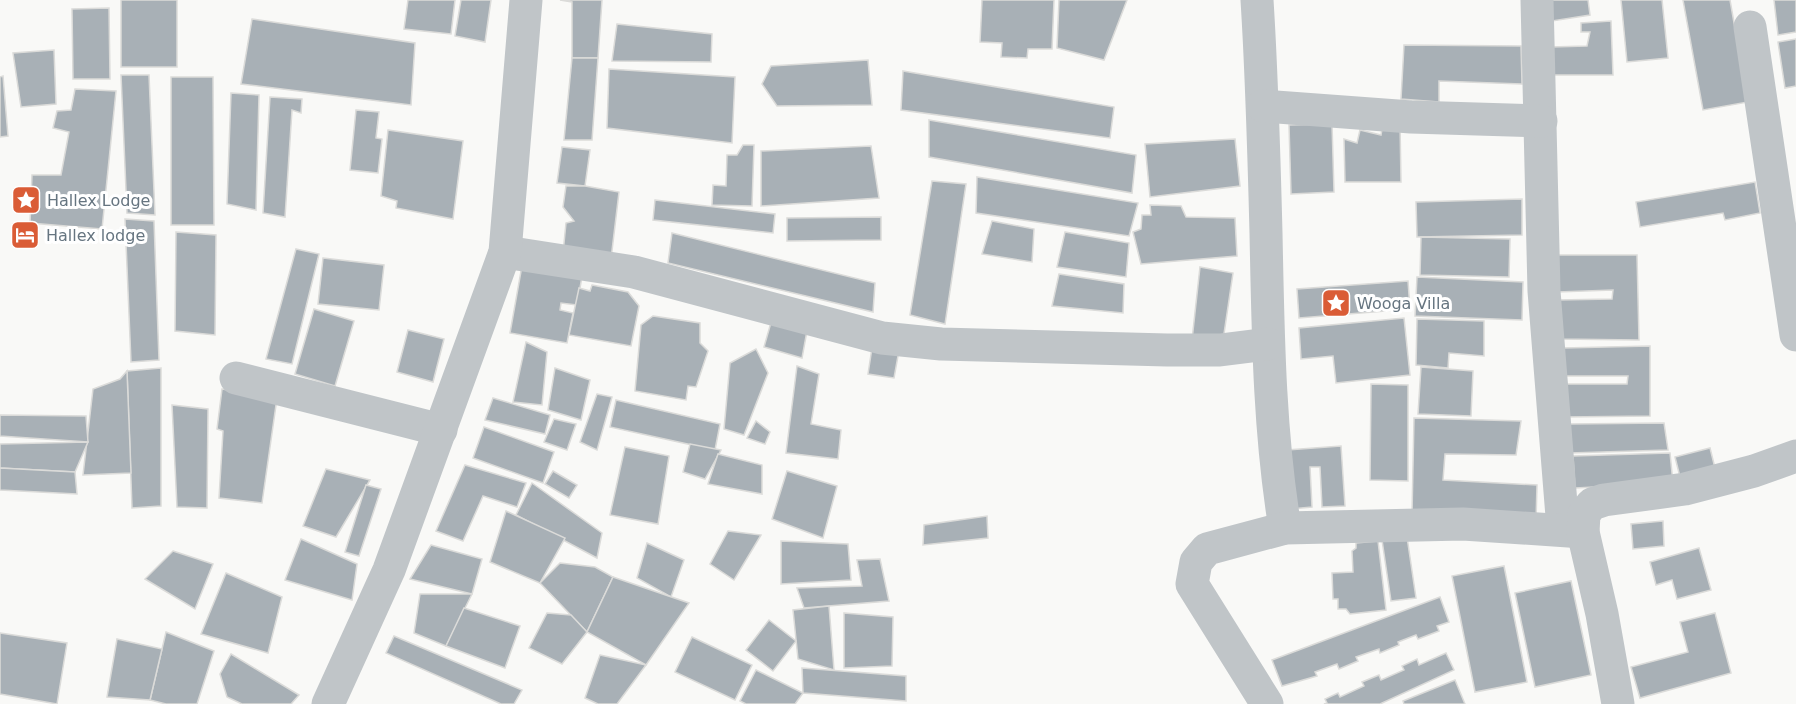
<svg xmlns="http://www.w3.org/2000/svg" width="1796" height="704" viewBox="0 0 1796 704" font-family="'DejaVu Sans',sans-serif">
  <style>
    .building { fill: #a8b0b6; stroke: #dbdbd9; stroke-width: 1.5 }
    .lines { fill: none; stroke-linecap: round; stroke-linejoin: round }
    .minor { stroke: #c0c5c8; stroke-width: 33 }
    .labels { text-anchor: middle; stroke-width: 6; stroke-linejoin: round; paint-order: stroke }
    .poi-label { font-size: 16px; fill: #667580; stroke: #fff; text-anchor: start }
  </style>
  <rect width="100%" height="100%" fill="#f9f9f7"/>
  <g class="building">
    <rect x="121" y="0" width="56" height="67"/>
    <path d="M408 0H455L451 34 404 29Z"/>
    <path d="M461 0H491L485 42 455 36Z"/>
    <path d="M560 0H602L598 58H572V2Z"/>
    <path d="M982 0H1054L1052 49H1028L1027 58 1001 57 1002 43 980 42Z"/>
    <path d="M1059 0H1127L1104 60 1057 48Z"/>
    <path d="M1549 0H1588L1590 15 1552 21Z"/>
    <path d="M1621 0H1662L1668 58 1627 62Z"/>
    <path d="M1683 0H1730L1748 102 1703 110Z"/>
    <path d="M1774 0H1796V32L1778 35Z"/>
    <path d="M109 8 110 79H73L72 9Z"/>
    <path d="M252 19 415 43 411 105 241 84Z"/>
    <path d="M1611 21 1613 75H1553L1551 47 1587 46 1590 32H1581V23Z"/>
    <path d="M617 24 712 34 711 62 612 61Z"/>
    <path d="M1796 39V86L1785 88 1778 42Z"/>
    <path d="M1404 45 1521 46 1522 84 1439 81V102L1401 99Z"/>
    <path d="M54 50 56 104 21 107 13 53Z"/>
    <path d="M572 58H598L592 140H564Z"/>
    <path d="M868 60 872 105 777 106 762 84 771 66Z"/>
    <path d="M609 69 735 77 732 143 607 128Z"/>
    <path d="M903 71 1114 107 1110 138 901 110Z"/>
    <path d="M121 75H149L155 215 127 213Z"/>
    <path d="M3 76 8 136 0 137V77Z"/>
    <path d="M171 77H213L214 225H171Z"/>
    <path d="M75 89 116 91 102 229 30 223 32 175H61L69 132 53 128 57 111 71 110Z"/>
    <path d="M231 93 259 95 256 210 227 204Z"/>
    <path d="M270 97 302 99 301 113 292 110 285 217 263 213Z"/>
    <path d="M356 110 379 112 376 138 382 139 378 173 350 170Z"/>
    <path d="M929 120 1136 155 1132 193 929 157Z"/>
    <path d="M1383 123H1400L1401 182H1345L1344 139 1357 143 1360 130 1381 135Z"/>
    <path d="M1332 124 1334 192 1291 194 1289 125Z"/>
    <path d="M388 130 463 141 453 219 396 208 397 201 381 196Z"/>
    <path d="M1235 139 1240 186 1150 197 1145 144Z"/>
    <path d="M743 145H754L752 206 712 205 713 185 726 186 727 155H737Z"/>
    <path d="M871 146 879 198 761 206V151Z"/>
    <path d="M562 147 590 150 585 186 557 183Z"/>
    <path d="M977 177 1138 203 1129 236 976 213Z"/>
    <path d="M932 181 966 184 945 324 910 315Z"/>
    <path d="M1755 182 1760 213 1725 220 1723 213 1640 227 1636 202Z"/>
    <path d="M566 186H585L619 192 611 259 563 253 566 223 574 221 563 207Z"/>
    <path d="M1522 199V235L1417 237 1416 202Z"/>
    <path d="M655 200 775 214 773 233 653 220Z"/>
    <path d="M1150 205 1181 206 1186 217 1235 218 1237 256 1141 264 1133 232 1141 229 1142 215H1151Z"/>
    <path d="M881 217V240L787 241V218Z"/>
    <path d="M125 219 154 221 159 360 131 362Z"/>
    <path d="M992 221 1034 229 1032 262 982 254Z"/>
    <path d="M176 232 216 235 215 335 175 331Z"/>
    <path d="M1065 232 1129 243 1126 277 1057 267Z"/>
    <path d="M672 233 875 283 873 312 668 263Z"/>
    <path d="M1421 237 1510 239 1509 277 1420 275Z"/>
    <path d="M296 249 319 254 292 364 266 359Z"/>
    <path d="M1557 255H1637L1639 340 1559 339 1557 300 1612 299 1613 290 1557 292Z"/>
    <path d="M323 258 384 265 379 310 318 304Z"/>
    <path d="M523 260 583 271 577 305 561 303 560 310 573 313 567 343 510 333Z"/>
    <path d="M1200 267 1233 273 1222 347 1192 340Z"/>
    <path d="M1059 274 1124 284 1123 313 1052 306Z"/>
    <path d="M1417 277 1523 282 1522 320 1415 316Z"/>
    <path d="M1408 281 1410 309 1299 318 1297 289Z"/>
    <path d="M592 285 628 292 639 306 631 346 569 335 579 288 590 291Z"/>
    <path d="M314 309 354 321 335 386 295 374Z"/>
    <path d="M653 316 700 323V343L708 351 696 387 688 386 686 400 635 391 641 325Z"/>
    <path d="M1404 318 1410 375 1336 383 1333 356 1301 359 1299 328Z"/>
    <path d="M772 319 807 331 802 358 764 347Z"/>
    <path d="M1417 319 1484 321V356L1449 353 1448 368 1416 365Z"/>
    <path d="M408 330 444 339 433 382 397 372Z"/>
    <path d="M874 335 900 345 894 378 868 374Z"/>
    <path d="M526 342 547 352 542 405 513 402Z"/>
    <path d="M1650 346V416L1564 417V384H1627L1628 376H1563V348Z"/>
    <path d="M756 349 768 373 744 435 724 429 730 363Z"/>
    <path d="M797 366 819 374 811 424 841 430 838 459 786 453Z"/>
    <path d="M1421 367 1473 371 1471 416 1418 414Z"/>
    <path d="M161 368V506L132 508 127 371Z"/>
    <path d="M555 368 590 380 581 420 548 410Z"/>
    <path d="M127 371 131 473 83 475 93 389 120 379Z"/>
    <path d="M1371 384 1408 385V481L1370 480Z"/>
    <path d="M222 389 277 398 262 503 219 498 223 431 217 429Z"/>
    <path d="M597 394 612 397 597 450 580 442Z"/>
    <path d="M493 398 550 415 545 434 485 420Z"/>
    <path d="M616 400 720 424 715 450 610 427Z"/>
    <path d="M172 405 208 409 207 508 177 507Z"/>
    <path d="M0 415 86 416 88 442 0 436Z"/>
    <path d="M1414 418 1521 421 1516 455 1445 454 1443 480 1537 485 1536 521 1412 514Z"/>
    <path d="M554 419 576 424 567 450 544 442Z"/>
    <path d="M756 421 770 432 765 444 747 438Z"/>
    <path d="M1664 423 1668 450 1569 453V424Z"/>
    <path d="M484 427 554 452 543 483 473 458Z"/>
    <path d="M88 442 75 472 0 468V444Z"/>
    <path d="M690 444 721 450 705 479 683 472Z"/>
    <path d="M1341 446 1345 506 1322 507 1320 467H1310L1312 507 1291 509 1287 450Z"/>
    <path d="M625 447 669 456 658 524 610 515Z"/>
    <path d="M1710 448 1716 472 1681 481 1675 457Z"/>
    <path d="M1670 453 1673 483 1575 488 1573 456Z"/>
    <path d="M718 454 762 465V494L708 484Z"/>
    <path d="M465 465 526 483 517 507 483 496 463 541 436 531Z"/>
    <path d="M0 468 75 472 77 494 0 490Z"/>
    <path d="M326 469 370 480 336 537 303 526Z"/>
    <path d="M553 471 577 485 569 498 545 484Z"/>
    <path d="M787 471 837 486 823 538 772 519Z"/>
    <path d="M532 483 602 533 597 558 516 515Z"/>
    <path d="M366 485 381 489 359 556 345 552Z"/>
    <path d="M506 511 565 538 540 583 490 562Z"/>
    <path d="M987 516 988 538 923 545 924 525Z"/>
    <path d="M1663 521 1664 546 1633 549 1631 524Z"/>
    <path d="M728 531 761 535 734 580 710 564Z"/>
    <path d="M1407 537 1416 598 1391 601 1382 540Z"/>
    <path d="M301 539 357 564 352 600 285 580Z"/>
    <path d="M781 541 848 544 851 580 781 584Z"/>
    <path d="M1378 541 1386 610 1350 614 1346 609H1338V599H1333L1332 573 1353 572 1352 551 1356 548V543Z"/>
    <path d="M647 543 684 560 671 597 637 578Z"/>
    <path d="M431 545 482 559 472 594 410 579Z"/>
    <path d="M1699 548 1711 590 1677 599 1672 580 1656 585 1650 562Z"/>
    <path d="M173 551 213 564 195 609 145 579Z"/>
    <path d="M880 559 889 601 804 608 797 588 862 586 857 560Z"/>
    <path d="M560 563 595 567 613 577 587 632 540 583Z"/>
    <path d="M1504 566 1527 682 1475 692 1452 576Z"/>
    <path d="M226 573 282 597 268 653 201 634Z"/>
    <path d="M613 577 689 603 646 665 587 632Z"/>
    <path d="M1571 581 1591 675 1535 687 1515 593Z"/>
    <path d="M420 594H472L446 646 414 633Z"/>
    <path d="M1440 597 1449 622 1437 626 1439 631 1418 639 1416 635 1398 642 1399 645 1380 653 1379 649 1356 657 1358 661 1339 669 1337 664 1315 672 1317 676 1282 686 1272 660Z"/>
    <path d="M829 606 834 670 798 659 793 610Z"/>
    <path d="M464 608 520 626 505 668 446 646Z"/>
    <path d="M547 613 571 615 587 632 562 664 529 648Z"/>
    <path d="M844 613 893 617 892 666 844 668Z"/>
    <path d="M1715 613 1731 673 1640 698 1631 667 1688 652 1680 622Z"/>
    <path d="M769 620 796 641 773 671 746 650Z"/>
    <path d="M166 632 214 651 197 704H166L150 700Z"/>
    <path d="M0 633 67 643 57 704 0 694Z"/>
    <path d="M394 636 522 690 514 704H501L386 653Z"/>
    <path d="M692 637 752 665 735 700 675 672Z"/>
    <path d="M117 639 162 649 150 700 107 697Z"/>
    <path d="M1446 653 1454 670 1380 704H1324L1327 703 1325 699 1338 693 1340 697 1364 686 1362 682 1379 675 1381 680 1404 670 1402 666 1417 659 1419 665Z"/>
    <path d="M231 654 299 695 291 704H242L227 697 220 674Z"/>
    <path d="M600 655 646 665 617 704H598L585 698Z"/>
    <path d="M802 668 906 676V701L803 693Z"/>
    <path d="M756 670 803 693 795 704H746L740 701Z"/>
    <path d="M1455 680 1465 704H1404L1403 701Z"/>
  </g>
  <g class="lines">
    <g class="minor">
      <path d="M1257 0C1262 78 1264 155 1266 233 1268 331 1269 431 1285 528"/>
      <path d="M1537 0 1544 291 1563 529"/>
      <path d="M1750 27 1796 335"/>
      <path d="M1263 106 1411 117 1541 121"/>
      <path d="M505 252 634 272 882 338 941 344 1167 350H1220L1268 344"/>
      <path d="M236 378 441 430"/>
      <path d="M328 704 389 570 505 252 526 0"/>
      <path d="M1267 704 1192 584 1196 562 1207 549 1285 528 1463 524 1583 532"/>
      <path d="M1618 704 1602 614 1583 532 1584 514 1592 504 1604 500 1685 489 1754 471 1796 456"/>
    </g>
  </g>
  <defs>
    <g id="sight-square" transform="scale(1.5)"><rect x="-9" y="-9" width="18" height="18" rx="4" fill="#da5c36" stroke="#fff"/><path d="M0-6L1.8-2.2L6-1.7L2.9 1.2L3.7 5.4L0 3.3L-3.7 5.4L-2.9 1.2L-6-1.7L-1.8-2.2Z" fill="#fff"/></g>
    <g id="hotel-square" transform="scale(1.5)"><rect x="-9" y="-9" width="18" height="18" rx="4" fill="#da5c36" stroke="#fff"/><path d="M-6-4.5h1.5V1H6V5H4.5V3h-9V5H-6ZM-4 0a1.8 1.8 0 1 1 3.6 0ZM.5 0V-2.5h3Q6-2.5 6 0Z" fill="#fff"/></g>
  </defs>
  <g fill-rule="evenodd">
    <use href="#sight-square" x="26" y="200"/>
    <use href="#hotel-square" x="25" y="235"/>
    <use href="#sight-square" x="1336" y="303"/>
  </g>
  <g class="labels">
    <g class="poi-label">
      <text x="47" y="206">Hallex Lodge</text>
      <text x="46" y="241">Hallex lodge</text>
      <text x="1357" y="309">Wooga Villa</text>
    </g>
  </g>
</svg>
